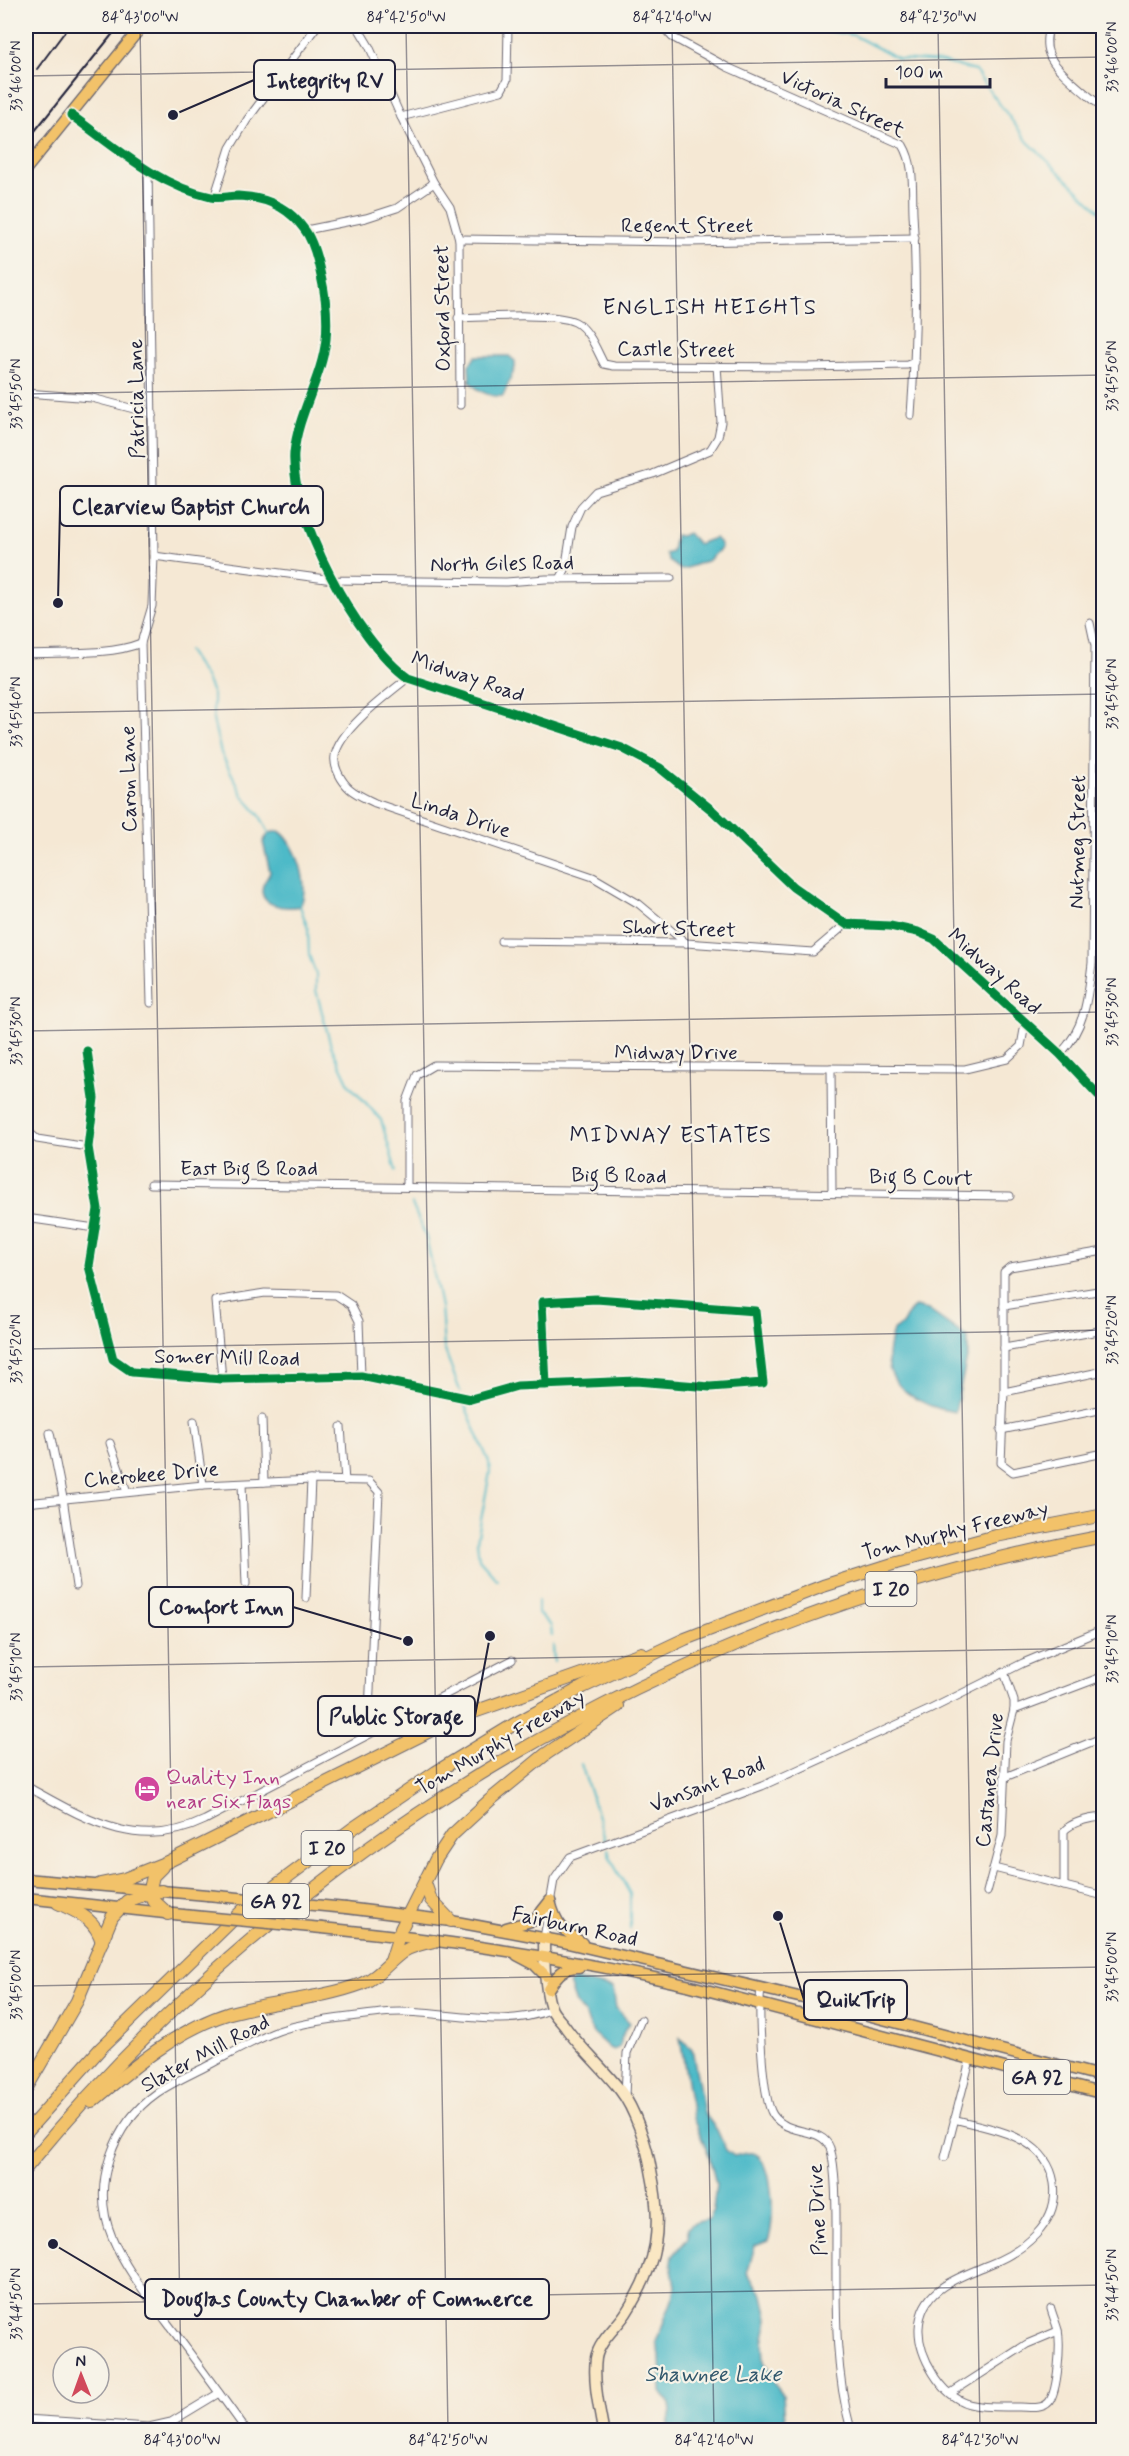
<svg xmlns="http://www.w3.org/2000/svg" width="1129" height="2456" viewBox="0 0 1129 2456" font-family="Mynerve,sans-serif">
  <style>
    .water { fill: #4dbac8; stroke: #386e82; stroke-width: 1.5 }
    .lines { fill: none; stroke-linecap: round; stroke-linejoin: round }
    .stream { stroke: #4dbac8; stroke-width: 2 }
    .street-casing { stroke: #6c6771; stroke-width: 9 }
    .secondary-casing { stroke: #6c6771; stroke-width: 13 }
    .primary-casing { stroke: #6c6771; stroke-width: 13 }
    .highway-casing { stroke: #6c6771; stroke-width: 14 }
    .street { stroke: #fff; stroke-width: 7 }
    .secondary { stroke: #fae7c3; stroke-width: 10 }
    .primary { stroke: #f2c26a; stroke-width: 10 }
    .highway { stroke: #f2c26a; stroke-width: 12 }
    .rail { stroke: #22223b; stroke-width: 2 }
    .primary-bridge-casing { stroke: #6c6771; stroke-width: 13; stroke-linecap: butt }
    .primary-bridge { stroke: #f2c26a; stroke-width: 10 }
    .cycleway-casing { stroke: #f7f3e8; stroke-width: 13 }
    .cycleway { stroke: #00873e; stroke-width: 9 }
    .ticks { fill: none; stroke: #22223b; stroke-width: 1.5; stroke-opacity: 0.45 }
    .labels { text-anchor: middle; stroke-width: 4.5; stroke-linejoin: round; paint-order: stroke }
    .shield { fill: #f7f3e8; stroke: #62616f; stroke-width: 1.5 }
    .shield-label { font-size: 20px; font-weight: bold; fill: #22223b }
    .street-label { font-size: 21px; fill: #22223b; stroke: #f7f3e8 }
    .hotel-label { font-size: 21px; fill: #b23c85; stroke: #f7f3e8; text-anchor: start }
    .neighbourhood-label { font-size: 22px; letter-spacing: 1.5px; fill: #22223b; stroke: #f7f3e8 }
    .water-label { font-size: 22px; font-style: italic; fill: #31576c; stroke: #f7f3e8 }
    .leader { fill: none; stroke: #22223b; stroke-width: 2 }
    .callout-dot { fill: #22223b; stroke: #f7f3e8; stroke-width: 2 }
    .callout { fill: #f7f3e8; stroke: #22223b; stroke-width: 2 }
    .callout-label { font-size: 22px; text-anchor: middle; font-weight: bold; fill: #22223b }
    .neatline { fill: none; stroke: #22223b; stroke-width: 2 }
    .ticks-label { font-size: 15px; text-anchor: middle; fill: #22223b }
  </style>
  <rect width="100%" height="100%" fill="#f7f3e8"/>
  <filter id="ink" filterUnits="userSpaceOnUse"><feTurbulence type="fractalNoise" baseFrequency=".0167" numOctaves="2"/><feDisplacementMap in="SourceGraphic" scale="12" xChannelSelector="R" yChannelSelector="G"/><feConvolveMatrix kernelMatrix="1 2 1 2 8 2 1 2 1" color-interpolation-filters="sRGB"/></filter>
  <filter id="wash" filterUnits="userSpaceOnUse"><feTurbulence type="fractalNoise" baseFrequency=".008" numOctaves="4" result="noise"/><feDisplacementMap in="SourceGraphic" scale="24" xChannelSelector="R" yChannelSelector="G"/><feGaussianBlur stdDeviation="1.35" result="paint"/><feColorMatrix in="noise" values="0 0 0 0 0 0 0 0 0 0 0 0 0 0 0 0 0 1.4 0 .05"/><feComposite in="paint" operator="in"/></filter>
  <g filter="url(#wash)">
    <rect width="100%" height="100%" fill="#f5e8d4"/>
    <g class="water">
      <path d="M476 356H509L515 361V368L503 396C491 398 478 391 470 382L469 365Z"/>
      <path d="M688 533 698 544 714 538 719 542 721 548 709 560 681 570 669 561 666 554 672 552 675 535 681 536Z"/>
      <path d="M279 831C297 842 311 888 300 906 286 909 257 907 263 885 264 881 269 877 270 872L263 842 269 833Z"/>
      <path d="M915 1307 928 1310 968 1338V1353L955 1412C923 1407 881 1387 889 1348 890 1343 891 1333 894 1330 897 1328 900 1327 902 1325 907 1318 907 1312 915 1307Z"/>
      <path d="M574 1980 613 1988 616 2008 630 2023 625 2029 618 2048 613 2050 609 2048 593 2033 584 2013 576 2004 569 1984Z"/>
      <path d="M680 2038 692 2049 704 2113 717 2130 726 2150 734 2156C740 2155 746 2152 753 2153 775 2159 775 2225 768 2241L755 2246 747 2273 763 2295 768 2319 763 2342 764 2362 771 2371 775 2385 783 2395 786 2430H669L668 2425 671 2412 670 2404 661 2392 660 2355 656 2342 674 2295 675 2286 671 2263 672 2256 688 2237V2228L692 2224 708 2219 713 2210 716 2184 709 2156 693 2118Z"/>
    </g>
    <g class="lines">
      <g class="stream">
        <path d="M816 26 828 31 853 35 899 59 943 62 975 71 1028 142 1104 215"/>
        <path d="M188 651 206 679 213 695V720L221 753 243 796 260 816 269 833"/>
        <path d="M300 906 308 929 309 955 316 974V990L331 1046 349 1084 381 1120 396 1171"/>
        <path d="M412 1204 426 1237 441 1307 444 1348 460 1391"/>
        <path d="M464 1403 489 1462 490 1472 477 1541 479 1559 497 1579"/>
        <path d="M538 1601V1613L551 1626 552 1636"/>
        <path d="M553 1645 554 1662"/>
        <path d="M581 1764 606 1842"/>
        <path d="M608 1849 610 1858 630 1894V1929"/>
      </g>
    </g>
  </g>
  <g filter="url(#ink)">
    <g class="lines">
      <g class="street-casing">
        <g id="street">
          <path d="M357 26 369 46 401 117 434 183 450 207 459 239 460 405"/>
          <path d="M662 26 672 37 727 67 903 145C915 165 912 190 913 213 917 280 916 347 911 415"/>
          <path d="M1049 26C1047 35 1045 45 1049 54 1053 69 1091 97 1104 109"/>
          <path d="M71 115C114 146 158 186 211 197 220 199 229 196 238 196 265 197 288 206 304 229 313 240 318 261 321 276 326 297 328 317 326 339 322 378 298 413 294 453 290 516 357 642 408 678L622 748 660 768 713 811 793 887 846 924 890 926 918 932 934 939 1060 1054 1104 1101"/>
          <path d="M401 117 501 91 507 80 508 26"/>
          <path d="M148 169 154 556 152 606 141 643 151 1003"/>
          <path d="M214 198 230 148 247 120 317 26"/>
          <path d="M306 230 366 218 397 208 434 183"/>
          <path d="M459 239 688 242 915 238"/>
          <path d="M458 318C483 317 555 312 575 322 589 329 597 351 604 364L614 366 806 367 907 365 915 362"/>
          <path d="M26 393 92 398 153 414"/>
          <path d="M154 556 333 580 506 582 546 579 671 578"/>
          <path d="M560 579 565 570 572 527 581 507 596 491 653 474 710 450 718 437 721 422 717 366"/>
          <path d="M26 654C61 652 109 656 141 643"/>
          <path d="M408 678C388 694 339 730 335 756 333 767 342 782 350 789 357 795 367 799 375 803L593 877 639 904 686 943"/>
          <path d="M501 941 686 943 813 952 846 924"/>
          <path d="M87 1051 94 1098 88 1147 98 1209 89 1266 113 1359 132 1372 222 1379 361 1376 471 1399 517 1386 636 1381 710 1387 763 1383 755 1311 596 1299 542 1302 546 1385"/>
          <path d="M1060 1054C1085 1029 1088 997 1092 963L1095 646 1090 623"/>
          <path d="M831 1068 832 1192"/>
          <path d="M26 1130 37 1139 88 1147"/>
          <path d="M151 1184 1010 1196"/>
          <path d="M407 1186V1101L417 1075 434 1065 965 1069 1007 1059 1021 1046 1025 1024"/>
          <path d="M26 1218 95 1228"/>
          <path d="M1104 1251 1010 1267 1004 1272V1392L1001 1463 1013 1472 1104 1453"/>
          <path d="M1004 1306 1104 1290"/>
          <path d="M1004 1348 1104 1330"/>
          <path d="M222 1379 215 1301 265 1293 336 1295 351 1305 359 1321 361 1376"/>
          <path d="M1004 1392 1104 1371"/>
          <path d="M262 1419 264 1482"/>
          <path d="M194 1421 203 1485"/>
          <path d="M341 1427 345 1481"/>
          <path d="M1001 1430 1104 1409"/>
          <path d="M50 1433 63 1498 76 1586"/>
          <path d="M110 1443 127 1492"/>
          <path d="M242 1484 246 1584"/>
          <path d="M26 1503 203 1485 311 1480 369 1481 379 1492 368 1734"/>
          <path d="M306 1598 311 1480"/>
          <path d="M1014 1710 1104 1676"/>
          <path d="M1005 1777 1104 1737"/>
          <path d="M26 1786C84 1818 137 1853 205 1820L512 1660"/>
          <path d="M994 1868 1104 1896"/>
          <path d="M1064 1886V1831C1073 1821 1090 1818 1104 1817"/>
          <path d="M987 1892 1002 1836 1006 1741 1014 1710V1701L1004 1672"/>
          <path d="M544 1938 554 1880 570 1857 762 1786 929 1710 1023 1663 1104 1629"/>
          <path d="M761 1988C758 2010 762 2091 771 2111 773 2116 778 2121 783 2124 797 2134 823 2129 830 2148 837 2170 836 2216 836 2239 836 2303 834 2369 851 2430"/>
          <path d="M625 2096 627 2053 641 2020"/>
          <path d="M954 2119C993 2130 1046 2135 1054 2183 1060 2224 1022 2252 988 2265 958 2278 921 2288 919 2328 918 2355 941 2396 969 2404 984 2408 1002 2407 1019 2407 1028 2407 1042 2410 1049 2402 1058 2390 1061 2345 1058 2330 1056 2323 1053 2316 1051 2309"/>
          <path d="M945 2157 970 2060"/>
          <path d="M951 2393 1027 2344 1058 2331"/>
          <path d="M26 2419 149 2427 171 2422 219 2393"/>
          <path d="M246 2430C220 2394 193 2357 166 2321 146 2294 125 2268 112 2237 90 2185 113 2124 157 2093 173 2082 192 2074 209 2065 232 2053 254 2040 278 2031 306 2021 351 2017 381 2013 437 2007 498 2032 552 2009"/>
        </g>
      </g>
      <g class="secondary-casing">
        <path id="secondary" d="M544 1938C544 1956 544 1993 552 2010 555 2016 562 2022 566 2028 582 2050 603 2068 620 2090 635 2109 647 2146 651 2170 663 2228 658 2263 626 2313 617 2327 599 2341 596 2358 593 2381 599 2408 603 2430"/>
      </g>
      <g class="primary-casing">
        <g id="primary">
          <path d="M26 169 142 26"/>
          <path d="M26 1879 207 1895"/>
          <path d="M26 1898 183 1915"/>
          <path d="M550 1901C556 1925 563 1930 582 1943"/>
          <path d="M346 1908 451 1921 559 1941 803 1998 1104 2077"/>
          <path d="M322 1928C446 1940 570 1958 691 1986L1104 2094"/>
          <path d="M506 1928 535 1920 550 1901"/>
          <path d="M517 1955 534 1964 546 1976"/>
          <path d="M548 1989C557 1976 562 1967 579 1967"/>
        </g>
      </g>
      <g class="highway-casing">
        <g id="highway">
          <path d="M162 1867 153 1876 149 1893 154 1901 168 1914"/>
          <path d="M425 1883 431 1900 451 1921"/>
          <path d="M100 1884 124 1879 167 1862 454 1719 641 1653"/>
          <path d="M58 1903C79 1913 95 1918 102 1942"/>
          <path d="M391 1961 401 1929 436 1859 452 1835 490 1800 546 1754 618 1706"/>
          <path d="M26 2089 77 2001 112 1917 127 1901 143 1895 161 1891"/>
          <path d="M92 2102C133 2067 178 2029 230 2013 272 2001 321 1999 361 1984 379 1977 388 1962 404 1951 413 1945 424 1943 434 1941"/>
          <path d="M26 2132 101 2048 243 1910 352 1829 436 1772 513 1725 583 1687 685 1639 823 1586 896 1563 996 1536 1104 1515"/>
          <path d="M26 2168C296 1839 684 1612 1104 1536"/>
        </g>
      </g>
      <use href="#street" class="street"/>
      <use href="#secondary" class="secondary"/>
      <use href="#primary" class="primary"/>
      <use href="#highway" class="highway"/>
      <g class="rail">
        <path d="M37 69 69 26"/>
        <path d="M26 142 119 26"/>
      </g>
      <g class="primary-bridge-casing">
        <g id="primary-bridge">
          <path d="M207 1895 346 1908"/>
          <path d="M183 1915 322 1928"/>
        </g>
      </g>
      <use href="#primary-bridge" class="primary-bridge"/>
      <g class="cycleway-casing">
        <g id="cycleway">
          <path d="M71 115C114 146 158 186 211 197 220 199 229 196 238 196 265 197 288 206 304 229 313 240 318 261 321 276 326 297 328 317 326 339 322 378 298 413 294 453 290 516 357 642 408 678L622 748 660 768 713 811 793 887 846 924 890 926 918 932 934 939 1060 1054 1104 1101"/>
          <path d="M87 1051 94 1098 88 1147 98 1209 89 1266 113 1359 132 1372 222 1379 361 1376 471 1399 517 1386 636 1381 710 1387 763 1383 755 1311 596 1299 542 1302 546 1385"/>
        </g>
      </g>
      <use href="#cycleway" class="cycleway"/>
    </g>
  </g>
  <path class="ticks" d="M140 26 182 2430M406 26 448 2430M672 26 714 2430M938 26 980 2430M26 76 1104 57M26 394 1104 375M26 713 1104 694M26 1031 1104 1012M26 1349 1104 1330M26 1667 1104 1648M26 1986 1104 1967M26 2304 1104 2285"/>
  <defs>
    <g id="hotel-disc" transform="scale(1.35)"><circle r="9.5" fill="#d1479c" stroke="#f7f3e8"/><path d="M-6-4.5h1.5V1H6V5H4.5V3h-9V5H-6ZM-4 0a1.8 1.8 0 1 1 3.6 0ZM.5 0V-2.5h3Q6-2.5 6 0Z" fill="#fff"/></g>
  </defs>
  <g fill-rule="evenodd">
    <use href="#hotel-disc" x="147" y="1789"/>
  </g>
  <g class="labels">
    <g class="shield">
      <rect x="865.5" y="1572" width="51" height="34" rx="4.5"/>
      <rect x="301.5" y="1831" width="51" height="34" rx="4.5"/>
      <rect x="243" y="1884" width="66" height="34" rx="4.5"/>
      <rect x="1004" y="2060" width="66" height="34" rx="4.5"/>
    </g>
    <g class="shield-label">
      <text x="891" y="1596">I 20</text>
      <text x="327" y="1855">I 20</text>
      <text x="276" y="1908">GA 92</text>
      <text x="1037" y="2084">GA 92</text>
    </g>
    <g class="street-label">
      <text transform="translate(843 103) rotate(25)" y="7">Victoria Street</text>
      <text x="687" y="232">Regent Street</text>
      <text transform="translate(442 308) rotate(-91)" y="7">Oxford Street</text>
      <text transform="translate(676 349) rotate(1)" y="7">Castle Street</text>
      <text transform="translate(136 399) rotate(-91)" y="7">Patricia Lane</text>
      <text transform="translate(502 563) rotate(-1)" y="7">North Giles Road</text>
      <text transform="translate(468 676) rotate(19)" y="7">Midway Road</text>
      <text transform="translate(128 779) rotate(-91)" y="7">Caron Lane</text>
      <text transform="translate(461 815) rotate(18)" y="7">Linda Drive</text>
      <text transform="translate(1077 842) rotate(-89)" y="7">Nutmeg Street</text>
      <text transform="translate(679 928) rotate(2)" y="7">Short Street</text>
      <text transform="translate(995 971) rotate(42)" y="7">Midway Road</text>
      <text x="676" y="1059">Midway Drive</text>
      <text x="249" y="1175">East Big B Road</text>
      <text transform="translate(619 1175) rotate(1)" y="7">Big B Road</text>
      <text transform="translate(921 1177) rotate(1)" y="7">Big B Court</text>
      <text transform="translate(227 1357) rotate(1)" y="7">Somer Mill Road</text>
      <text transform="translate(151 1474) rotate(-5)" y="7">Cherokee Drive</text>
      <text transform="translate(955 1530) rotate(-14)" y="7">Tom Murphy Freeway</text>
      <text transform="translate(500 1742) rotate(-30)" y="7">Tom Murphy Freeway</text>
      <text transform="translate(989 1780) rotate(-84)" y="7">Castanea Drive</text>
      <text transform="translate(707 1784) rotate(-21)" y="7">Vansant Road</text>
      <text transform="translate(575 1926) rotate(12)" y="7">Fairburn Road</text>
      <text transform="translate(205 2053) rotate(-28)" y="7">Slater Mill Road</text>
      <text transform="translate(817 2210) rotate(-93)" y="7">Pine Drive</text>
    </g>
    <g class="hotel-label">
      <text x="166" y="1784">Quality Inn<tspan x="166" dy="24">near Six Flags</tspan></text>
    </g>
    <g class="neighbourhood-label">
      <text x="710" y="314">ENGLISH HEIGHTS</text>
      <text x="671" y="1142">MIDWAY ESTATES</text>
    </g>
    <g class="water-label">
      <text x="713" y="2381">Shawnee Lake</text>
    </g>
  </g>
  <path class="leader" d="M173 115L254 80M58 603L60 506M408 1641L293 1607M490 1636L475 1716M778 1916L804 2000M53 2244L145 2299"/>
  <g class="callout-dot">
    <circle cx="173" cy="115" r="6"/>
    <circle cx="58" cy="603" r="6"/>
    <circle cx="408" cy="1641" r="6"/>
    <circle cx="490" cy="1636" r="6"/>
    <circle cx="778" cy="1916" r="6"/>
    <circle cx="53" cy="2244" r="6"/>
  </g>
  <g class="callout">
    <rect x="254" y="60" width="141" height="40" rx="6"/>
    <rect x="60" y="486" width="263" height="40" rx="6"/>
    <rect x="149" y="1587" width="144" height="40" rx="6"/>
    <rect x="318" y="1696" width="157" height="40" rx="6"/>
    <rect x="804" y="1980" width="103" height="40" rx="6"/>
    <rect x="145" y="2279" width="404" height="40" rx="6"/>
  </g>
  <g class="callout-label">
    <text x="325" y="88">Integrity RV</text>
    <text x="191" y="514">Clearview Baptist Church</text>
    <text x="221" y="1614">Comfort Inn</text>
    <text x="396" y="1724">Public Storage</text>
    <text x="856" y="2007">QuikTrip</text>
    <text x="347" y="2306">Douglas County Chamber of Commerce</text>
  </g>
  <rect width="1129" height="2456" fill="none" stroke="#f7f3e8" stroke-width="66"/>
  <g transform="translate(81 2375) rotate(359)"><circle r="28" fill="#f7f3e8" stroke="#a29fa3" stroke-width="1.5"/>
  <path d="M0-4.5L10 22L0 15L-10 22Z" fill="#d1495b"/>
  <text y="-9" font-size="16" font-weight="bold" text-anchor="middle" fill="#22223b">N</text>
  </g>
  <path d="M886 78v9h104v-9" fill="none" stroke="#22223b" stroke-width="3"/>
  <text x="895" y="78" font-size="18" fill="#22223b" stroke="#f7f3e8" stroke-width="4.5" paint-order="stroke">100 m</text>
  <rect x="33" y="33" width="1063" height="2390" class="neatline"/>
  <g class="ticks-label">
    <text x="140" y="22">84°43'00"W</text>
    <text x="406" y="22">84°42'50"W</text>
    <text x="672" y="22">84°42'40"W</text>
    <text x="938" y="22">84°42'30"W</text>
    <text transform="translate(1112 57) rotate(-90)" y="5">33°46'00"N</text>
    <text transform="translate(16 76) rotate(-90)" y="5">33°46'00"N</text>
    <text transform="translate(1112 376) rotate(-90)" y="5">33°45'50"N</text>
    <text transform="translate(16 394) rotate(-90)" y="5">33°45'50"N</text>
    <text transform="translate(1112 694) rotate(-90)" y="5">33°45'40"N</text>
    <text transform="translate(16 712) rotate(-90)" y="5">33°45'40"N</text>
    <text transform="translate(1112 1012) rotate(-90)" y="5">33°45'30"N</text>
    <text transform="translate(16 1031) rotate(-90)" y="5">33°45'30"N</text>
    <text transform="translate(1112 1330) rotate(-90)" y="5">33°45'20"N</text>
    <text transform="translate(16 1349) rotate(-90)" y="5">33°45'20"N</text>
    <text transform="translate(1112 1649) rotate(-90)" y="5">33°45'10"N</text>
    <text transform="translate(16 1667) rotate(-90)" y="5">33°45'10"N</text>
    <text transform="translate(1112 1967) rotate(-90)" y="5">33°45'00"N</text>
    <text transform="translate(16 1985) rotate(-90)" y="5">33°45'00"N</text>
    <text transform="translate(1112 2285) rotate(-90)" y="5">33°44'50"N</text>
    <text transform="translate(16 2304) rotate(-90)" y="5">33°44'50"N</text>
    <text x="182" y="2445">84°43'00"W</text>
    <text x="448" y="2445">84°42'50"W</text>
    <text x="714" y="2445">84°42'40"W</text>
    <text x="980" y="2445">84°42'30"W</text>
  </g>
</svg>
